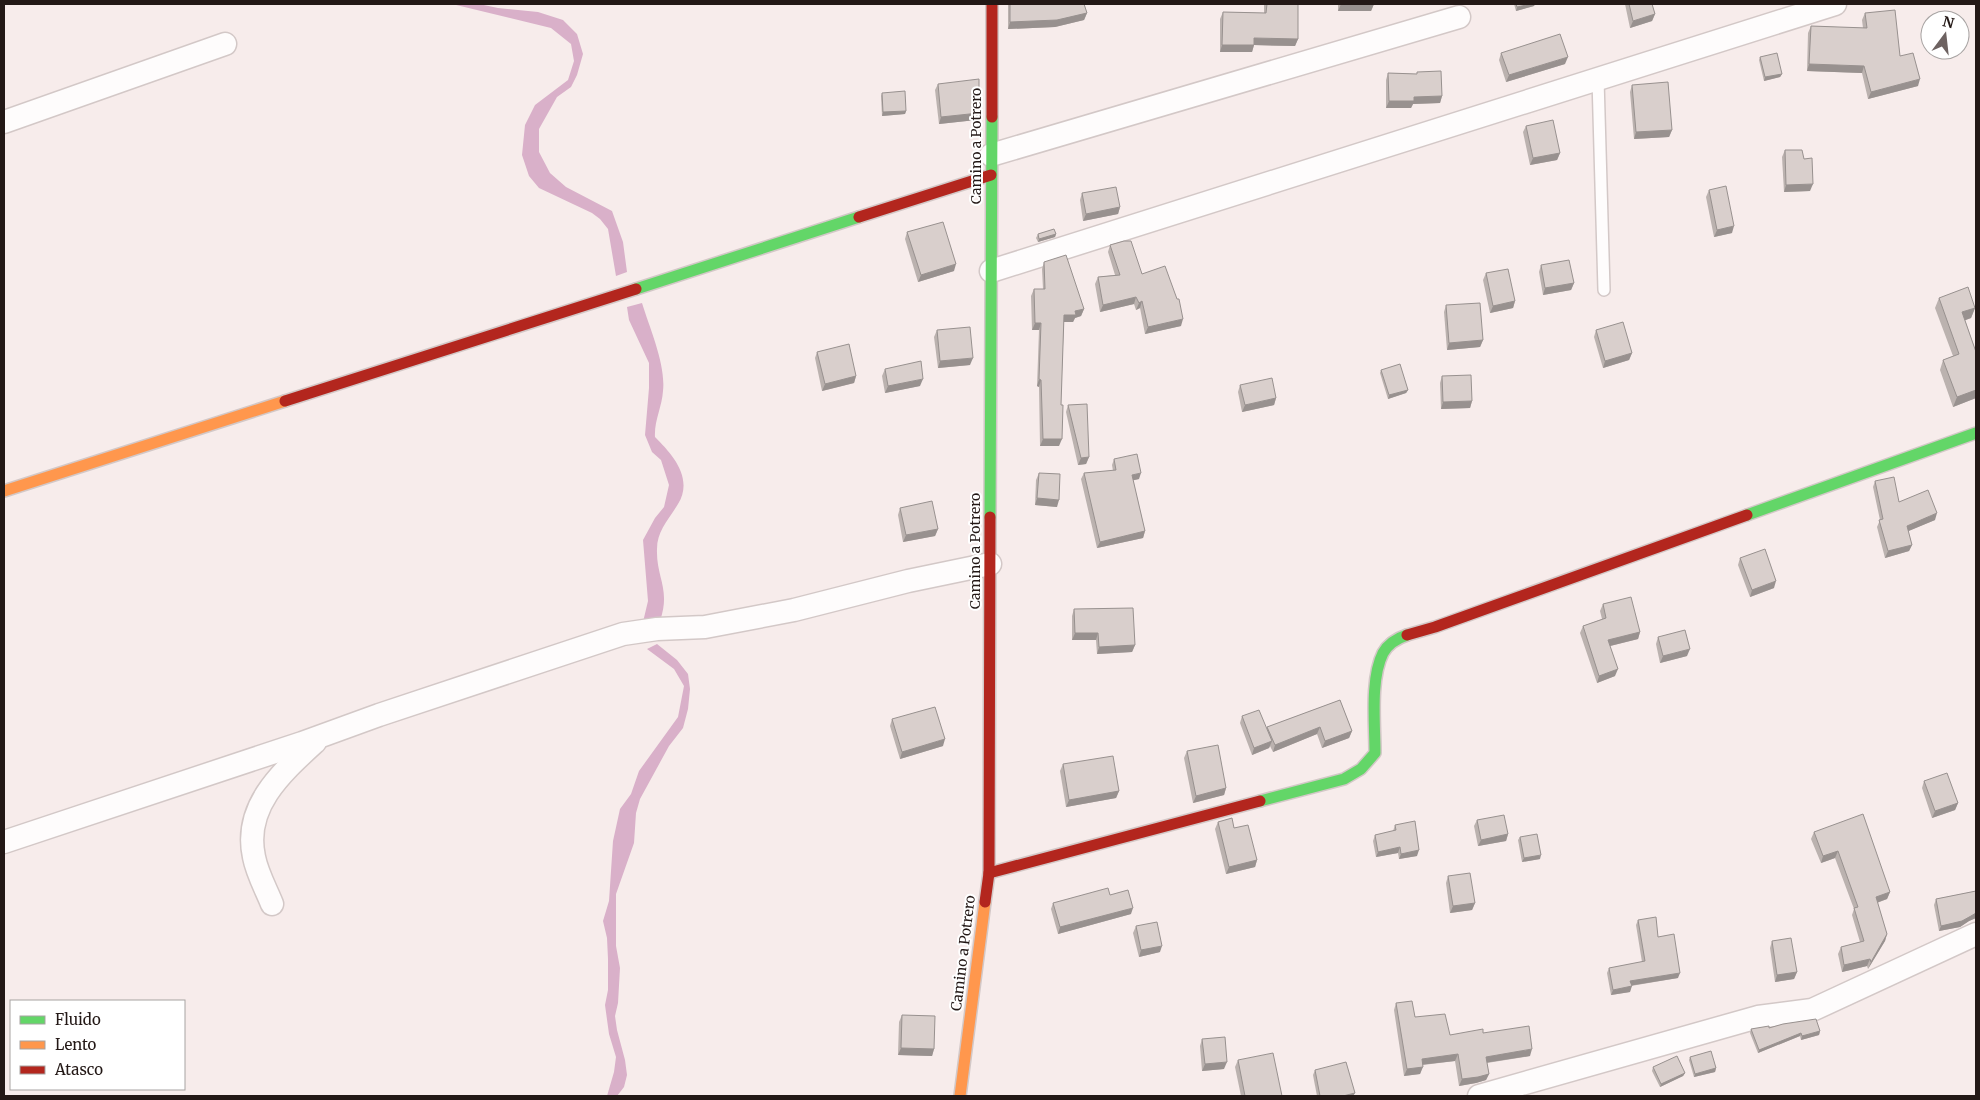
<svg xmlns="http://www.w3.org/2000/svg" width="1980" height="1100" viewBox="0 0 1980 1100" font-family="Merriweather,serif">
  <style>
    .water { fill: #d9b0c9 }
    .lines { fill: none; stroke-linecap: round; stroke-linejoin: round }
    .lane-casing { stroke: #d3c8c7; stroke-width: 14 }
    .street-casing { stroke: #d3c8c7; stroke-width: 25 }
    .fast-casing { stroke: #d3c8c7; stroke-width: 14 }
    .slow-casing { stroke: #d3c8c7; stroke-width: 14 }
    .jam-casing { stroke: #d3c8c7; stroke-width: 14 }
    .lane { stroke: #fefcfc; stroke-width: 11 }
    .street { stroke: #fefcfc; stroke-width: 22 }
    .fast { stroke: #63d668; stroke-width: 11 }
    .slow { stroke: #ff974d; stroke-width: 11 }
    .jam { stroke: #b3261e; stroke-width: 11 }
    .wall { fill: #bbb2af }
    .shaded-wall { fill: #98918f }
    .building { fill: #d9cfcc; stroke: #98918f }
    .labels { text-anchor: middle; stroke-width: 4; stroke-linejoin: round; paint-order: stroke }
    .street-label { font-size: 14px; fill: #231816; stroke: #fff }
  </style>
  <rect width="100%" height="100%" fill="#f7eceb"/>
  <g class="water">
    <path d="M452 4H479L498 8 538 12 563 20 577 34 583 54 577 75 571 87 557 97 539 129V152L550 173 566 187 612 211 623 242 627 272 616 276 608 229 600 219 592 213 539 188 529 176 522 155 525 125 535 105 568 80 574 61 571 44 551 28Z"/>
    <path d="M642 303C650 329 666 365 663 391 662 407 654 421 655 437 672 454 694 478 678 504 669 519 657 531 657 549 656 578 671 589 660 621L643 622 648 601 643 540 655 518 664 507 669 485 661 460 652 452 645 435 649 388V363L629 320 627 307Z"/>
    <path d="M657 644 677 660 688 674 690 689 688 709 683 728 669 746 640 799 636 813 634 843 616 894V946L620 968 618 1003 615 1016 617 1030 625 1060 627 1075 624 1087 617 1096H607L614 1072 616 1057 609 1034 605 1005 608 990V959L607 938 603 921 609 901 613 841 620 809 631 794 639 771 678 717 684 686 674 669 647 649Z"/>
  </g>
  <g class="lines">
    <g class="lane-casing">
      <path id="lane" d="M1598 79 1604 290"/>
    </g>
    <g class="street-casing">
      <g id="street">
        <path d="M4 122 225 44"/>
        <path d="M991 155 1459 17"/>
        <path d="M991 271 1835 4"/>
        <path d="M4 842 302 743 379 715 623 634 657 629 705 627 794 610 908 581 990 564"/>
        <path d="M272 904C266 889 257 873 254 857 243 807 281 773 315 742"/>
        <path d="M1479 1096 1758 1017 1812 1010 1976 934"/>
      </g>
    </g>
    <g class="fast-casing">
      <g id="fast">
        <path d="M636 289 859 217"/>
        <path d="M1747 515 1976 433"/>
        <path d="M990 517 992 117"/>
        <path d="M1260 801 1344 779 1361 769 1375 753C1375 724 1370 679 1383 653 1388 644 1398 638 1407 635"/>
      </g>
    </g>
    <g class="slow-casing">
      <g id="slow">
        <path d="M4 491 285 401"/>
        <path d="M960 1096 985 902"/>
      </g>
    </g>
    <g class="jam-casing">
      <g id="jam">
        <path d="M992 117V4"/>
        <path d="M859 217 991 175"/>
        <path d="M285 401 636 289"/>
        <path d="M1407 635 1435 627 1747 515"/>
        <path d="M989 873 1260 801"/>
        <path d="M985 902 989 873 990 517"/>
      </g>
    </g>
    <use href="#lane" class="lane"/>
    <use href="#street" class="street"/>
    <use href="#fast" class="fast"/>
    <use href="#slow" class="slow"/>
    <use href="#jam" class="jam"/>
  </g>
  <g class="wall">
    <path d="M1008 4H1084L1087 13 1084 20 1055 27 1008 29Z"/>
    <path d="M1264 4H1298V39L1295 46 1254 45 1252 52H1220V19L1223 12 1264 13Z"/>
    <path d="M1338 4H1374L1371 11H1338Z"/>
    <path d="M1514 4H1535L1534 6 1516 11Z"/>
    <path d="M1625 4H1652L1655 14 1652 21 1630 28Z"/>
    <path d="M1865 13 1900 56 1918 86 1868 99 1862 73 1807 71 1808 33 1811 26 1863 28 1862 20Z"/>
    <path d="M1501 53 1565 64 1506 82 1499 60Z"/>
    <path d="M1760 57 1782 74 1780 77 1764 81 1759 60Z"/>
    <path d="M1417 72 1442 96 1440 103 1413 104 1411 108H1386V80L1388 73 1417 74Z"/>
    <path d="M938 84 979 113 976 120 939 124 935 90Z"/>
    <path d="M1632 85 1672 130 1669 137 1634 139 1630 92Z"/>
    <path d="M882 93 906 111 905 114 882 116 881 96Z"/>
    <path d="M1526 126 1560 153 1557 160 1530 165 1523 132Z"/>
    <path d="M1785 150 1810 191 1784 192 1782 157Z"/>
    <path d="M1709 190 1732 233 1714 237 1706 197Z"/>
    <path d="M1082 193 1120 207 1118 214 1083 221 1080 200Z"/>
    <path d="M907 232 954 271 918 282 905 239Z"/>
    <path d="M1038 234H1056L1055 237 1038 242 1036 238Z"/>
    <path d="M1110 245 1142 274 1181 326 1145 334 1140 308 1136 310 1134 304 1100 312 1095 284 1098 277 1115 275 1108 252Z"/>
    <path d="M1044 262 1084 309 1081 316 1075 318 1073 322H1064L1059 446H1040L1039 387 1037 386 1039 330H1032L1031 296 1034 289H1043L1042 269Z"/>
    <path d="M1541 265 1574 283 1571 290 1543 295 1539 272Z"/>
    <path d="M1486 273 1515 301 1513 308 1490 313 1483 280Z"/>
    <path d="M1939 298 1975 308 1971 318 1965 320 1976 352V398L1953 407 1940 370 1943 360 1953 356 1935 308Z"/>
    <path d="M1446 305 1483 340 1480 347 1447 350 1444 312Z"/>
    <path d="M937 330 970 365 938 368 934 337Z"/>
    <path d="M1596 330 1632 353 1629 360 1603 368 1594 337Z"/>
    <path d="M817 352 856 376 854 383 822 391 815 358Z"/>
    <path d="M885 369 920 386 885 393 882 376Z"/>
    <path d="M1381 370 1408 390 1406 393 1388 399 1380 373Z"/>
    <path d="M1442 376 1472 401 1470 408 1441 409 1440 383Z"/>
    <path d="M1240 385 1276 398 1274 405 1242 412 1238 392Z"/>
    <path d="M1068 405 1089 457 1086 464 1078 465 1066 412Z"/>
    <path d="M1114 459 1139 479 1133 480 1145 531 1143 538 1097 548 1081 479 1084 473 1113 471 1112 465Z"/>
    <path d="M1039 473 1057 507 1035 505 1036 480Z"/>
    <path d="M1875 481 1899 502 1935 520 1908 531 1912 545 1909 551 1885 558 1877 527 1880 520 1873 487Z"/>
    <path d="M900 508 938 529 935 536 903 542 898 515Z"/>
    <path d="M1740 558 1774 588 1750 597 1738 565Z"/>
    <path d="M1603 604 1640 632 1638 639 1610 646 1615 676 1597 683 1580 633 1583 626 1602 619 1600 611Z"/>
    <path d="M1074 609 1135 645 1132 652 1097 654 1096 640H1072V616Z"/>
    <path d="M1658 637 1687 656 1660 663 1656 644Z"/>
    <path d="M1340 700 1352 731 1349 738 1322 748 1317 734 1273 752 1270 746 1269 748 1252 755 1240 723 1242 716 1267 729V727Z"/>
    <path d="M892 719 943 746 900 759 890 726Z"/>
    <path d="M1187 751 1226 788 1224 795 1193 803 1184 758Z"/>
    <path d="M1063 764 1119 791 1116 798 1066 807 1060 771Z"/>
    <path d="M1924 781 1958 803 1955 810 1932 818 1922 788Z"/>
    <path d="M1477 820 1508 834 1506 841 1478 846 1474 826Z"/>
    <path d="M1218 822 1234 828 1257 860 1255 867 1226 874 1215 829Z"/>
    <path d="M1395 825 1417 856 1399 859 1398 853 1376 857 1373 841 1375 835 1393 831Z"/>
    <path d="M1814 832 1890 892 1887 899 1877 903 1887 934 1885 941 1868 969 1867 966 1842 972 1838 954 1841 947 1860 942 1852 915 1854 909 1835 858 1821 863 1811 839Z"/>
    <path d="M1520 837 1540 859 1522 862 1518 840Z"/>
    <path d="M1448 876 1475 903 1472 910 1450 913 1446 883Z"/>
    <path d="M1976 891V918L1969 921 1960 927 1939 931 1934 905 1936 899Z"/>
    <path d="M1110 895 1131 914 1058 934 1051 909 1053 903Z"/>
    <path d="M1638 920 1658 937 1678 978 1631 986 1630 992 1611 995 1607 973 1609 968 1642 962 1636 925Z"/>
    <path d="M1136 926 1160 952 1139 957 1133 933Z"/>
    <path d="M1772 941 1797 972 1794 979 1775 982 1770 948Z"/>
    <path d="M1396 1003 1415 1017 1450 1035 1483 1033 1530 1056 1487 1063 1489 1074 1486 1080 1476 1083 1459 1086 1455 1061 1423 1065 1420 1074 1404 1076 1394 1010Z"/>
    <path d="M902 1015 934 1049 932 1056 898 1055 899 1022Z"/>
    <path d="M1769 1028 1820 1031 1819 1035 1801 1040 1800 1036 1758 1053 1750 1033 1751 1029Z"/>
    <path d="M1202 1039 1224 1069 1202 1071 1200 1046Z"/>
    <path d="M1690 1057 1716 1068 1715 1072 1694 1077 1689 1060Z"/>
    <path d="M1238 1060 1282 1096H1241L1235 1067Z"/>
    <path d="M1653 1067 1685 1073 1683 1076 1660 1087 1652 1071Z"/>
    <path d="M1315 1070 1355 1093 1353 1096H1317L1313 1075Z"/>
  </g>
  <g class="shaded-wall">
    <path d="M1341 4H1374L1371 11H1338Z"/>
    <path d="M1531 4H1535L1534 6 1516 11 1517 7Z"/>
    <path d="M1087 13 1084 20 1055 27 1008 29 1010 22Z"/>
    <path d="M1655 14 1652 21 1630 28 1633 21Z"/>
    <path d="M1254 38 1298 39 1295 46 1254 45 1252 52H1220L1222 45Z"/>
    <path d="M1568 57 1565 64 1506 82 1509 75Z"/>
    <path d="M1809 64 1864 66 1862 73 1807 71Z"/>
    <path d="M1782 74 1780 77 1764 81 1765 77Z"/>
    <path d="M1920 79 1918 86 1868 99 1871 92Z"/>
    <path d="M1442 96 1440 103 1413 104 1411 108H1386L1389 101 1414 97Z"/>
    <path d="M906 111 905 114 882 116 883 112Z"/>
    <path d="M979 113 976 120 939 124 941 117Z"/>
    <path d="M1672 130 1669 137 1634 139 1636 132Z"/>
    <path d="M1560 153 1557 160 1530 165 1533 158Z"/>
    <path d="M1813 184 1810 191 1784 192 1786 185Z"/>
    <path d="M1120 207 1118 214 1083 221 1086 214Z"/>
    <path d="M1734 226 1732 233 1714 237 1717 230Z"/>
    <path d="M1056 234 1055 237 1038 242 1039 239Z"/>
    <path d="M956 264 954 271 918 282 921 275Z"/>
    <path d="M1574 283 1571 290 1543 295 1545 288Z"/>
    <path d="M1136 297 1134 304 1100 312 1103 305Z"/>
    <path d="M1142 301 1140 308 1136 310 1139 303Z"/>
    <path d="M1515 301 1513 308 1490 313 1493 306Z"/>
    <path d="M1975 308 1971 318 1958 323 1962 312Z"/>
    <path d="M1084 309 1081 316 1075 318 1073 322H1061L1064 315 1075 311Z"/>
    <path d="M1183 319 1181 326 1145 334 1148 327Z"/>
    <path d="M1035 323H1041L1039 330H1032Z"/>
    <path d="M1483 340 1480 347 1447 350 1449 343Z"/>
    <path d="M1632 353 1629 360 1603 368 1605 361Z"/>
    <path d="M973 358 970 365 938 368 940 361Z"/>
    <path d="M856 376 854 383 822 391 825 384Z"/>
    <path d="M923 379 920 386 885 393 888 386Z"/>
    <path d="M1039 379 1041 380 1039 387 1037 386Z"/>
    <path d="M1408 390 1406 393 1388 399 1389 395Z"/>
    <path d="M1976 390V398L1953 407 1957 397Z"/>
    <path d="M1276 398 1274 405 1242 412 1245 405Z"/>
    <path d="M1472 401 1470 408 1441 409 1443 402Z"/>
    <path d="M1043 439H1062L1059 446H1040Z"/>
    <path d="M1089 457 1086 464 1078 465 1081 458Z"/>
    <path d="M1141 473 1139 479 1130 481 1132 475Z"/>
    <path d="M1037 498 1059 500 1057 507 1035 505Z"/>
    <path d="M1937 513 1935 520 1904 533 1907 526Z"/>
    <path d="M938 529 935 536 903 542 906 535Z"/>
    <path d="M1145 531 1143 538 1097 548 1100 542Z"/>
    <path d="M1912 545 1909 551 1885 558 1888 551Z"/>
    <path d="M1776 581 1774 588 1750 597 1752 590Z"/>
    <path d="M1640 632 1638 639 1606 647 1608 640Z"/>
    <path d="M1075 633H1098L1096 640H1072Z"/>
    <path d="M1135 645 1132 652 1097 654 1099 647Z"/>
    <path d="M1690 649 1687 656 1660 663 1663 656Z"/>
    <path d="M1618 669 1615 676 1597 683 1599 676Z"/>
    <path d="M1320 727 1317 734 1273 752 1275 745Z"/>
    <path d="M1352 731 1349 738 1322 748 1325 741Z"/>
    <path d="M945 739 943 746 900 759 902 752Z"/>
    <path d="M1272 741 1269 748 1252 755 1254 748Z"/>
    <path d="M1226 788 1224 795 1193 803 1196 796Z"/>
    <path d="M1119 791 1116 798 1066 807 1069 800Z"/>
    <path d="M1958 803 1955 810 1932 818 1935 811Z"/>
    <path d="M1508 834 1506 841 1478 846 1481 840Z"/>
    <path d="M1400 847 1398 853 1376 857 1378 852Z"/>
    <path d="M1419 850 1417 856 1399 859 1401 854Z"/>
    <path d="M1838 851 1835 858 1821 863 1823 856Z"/>
    <path d="M1541 855 1540 859 1522 862 1524 858Z"/>
    <path d="M1257 860 1255 867 1226 874 1229 867Z"/>
    <path d="M1890 892 1887 899 1873 904 1876 897Z"/>
    <path d="M1475 903 1472 910 1450 913 1453 906Z"/>
    <path d="M1133 908 1131 914 1058 934 1060 927Z"/>
    <path d="M1976 913V918L1969 921 1960 927 1939 931 1941 926Z"/>
    <path d="M1887 934 1885 941 1868 969 1871 962Z"/>
    <path d="M1162 946 1160 952 1139 957 1141 950Z"/>
    <path d="M1870 959 1867 966 1842 972 1844 965Z"/>
    <path d="M1797 972 1794 979 1775 982 1777 975Z"/>
    <path d="M1680 973 1678 978 1628 986 1630 981Z"/>
    <path d="M1632 986 1630 992 1611 995 1613 990Z"/>
    <path d="M1820 1031 1819 1035 1801 1040 1802 1036Z"/>
    <path d="M1801 1033 1800 1036 1758 1053 1759 1050Z"/>
    <path d="M901 1048 934 1049 932 1056 898 1055Z"/>
    <path d="M1532 1049 1530 1056 1484 1063 1486 1057Z"/>
    <path d="M1458 1054 1455 1061 1419 1065 1422 1059Z"/>
    <path d="M1227 1062 1224 1069 1202 1071 1205 1064Z"/>
    <path d="M1423 1067 1420 1074 1404 1076 1407 1069Z"/>
    <path d="M1716 1068 1715 1072 1694 1077 1695 1074Z"/>
    <path d="M1685 1073 1683 1076 1660 1087 1661 1084Z"/>
    <path d="M1489 1074 1486 1080 1476 1083 1459 1086 1462 1079Z"/>
    <path d="M1355 1093 1353 1096H1343Z"/>
  </g>
  <g class="building">
    <path d="M1010 4H1084L1087 13 1057 20 1010 22Z"/>
    <path d="M1267 4H1298V39L1254 38V45H1222L1223 12 1266 13Z"/>
    <path d="M1516 4H1531L1517 7Z"/>
    <path d="M1629 4H1652L1655 14 1633 21Z"/>
    <path d="M1895 10 1900 56 1913 53 1920 79 1871 92 1864 66 1809 64 1811 26 1867 28 1865 13Z"/>
    <path d="M1560 34 1568 57 1509 75 1501 53Z"/>
    <path d="M1777 53 1782 74 1765 77 1760 57Z"/>
    <path d="M1441 71 1442 96 1414 97V101H1389L1388 73 1417 74V72Z"/>
    <path d="M979 79V113L941 117 938 84Z"/>
    <path d="M1668 82 1672 130 1636 132 1632 85Z"/>
    <path d="M905 91 906 111 883 112 882 93Z"/>
    <path d="M1553 120 1560 153 1533 158 1526 126Z"/>
    <path d="M1785 150H1802L1804 159 1812 158 1813 184 1786 185Z"/>
    <path d="M1726 186 1734 226 1717 230 1709 190Z"/>
    <path d="M1116 187 1120 207 1086 214 1082 193Z"/>
    <path d="M943 222 956 264 921 275 907 232Z"/>
    <path d="M1054 229 1056 234 1039 239 1038 234Z"/>
    <path d="M1124 241H1131L1142 274 1165 266 1177 299H1179L1183 319 1148 327 1142 301 1139 303 1136 297 1103 305 1098 277 1120 275 1110 245Z"/>
    <path d="M1066 255 1084 309 1075 311 1076 315H1064L1061 405H1063L1062 439H1043L1041 380 1039 379 1041 323H1035L1034 289H1045L1044 262Z"/>
    <path d="M1569 260 1574 283 1545 288 1541 265Z"/>
    <path d="M1508 269 1515 301 1493 306 1486 273Z"/>
    <path d="M1968 287 1975 308 1962 312 1976 352V390L1957 397 1943 360 1959 354 1939 298Z"/>
    <path d="M1480 303 1483 340 1449 343 1446 305Z"/>
    <path d="M1623 322 1632 353 1605 361 1596 330Z"/>
    <path d="M970 327 973 358 940 361 937 330Z"/>
    <path d="M849 344 856 376 825 384 817 352Z"/>
    <path d="M921 361 923 379 888 386 885 369Z"/>
    <path d="M1400 364 1408 390 1389 395 1381 370Z"/>
    <path d="M1471 375 1472 401 1443 402 1442 376Z"/>
    <path d="M1272 378 1276 398 1245 405 1240 385Z"/>
    <path d="M1087 404 1089 457 1081 458 1068 405Z"/>
    <path d="M1137 454 1141 473 1132 475 1145 531 1100 542 1084 473 1116 470 1114 459Z"/>
    <path d="M1039 473 1060 474 1059 500 1037 498Z"/>
    <path d="M1894 477 1899 502 1928 490 1937 513 1907 526 1912 545 1888 551 1879 520 1883 519 1875 481Z"/>
    <path d="M932 501 938 529 906 535 900 508Z"/>
    <path d="M1765 549 1776 581 1752 590 1740 558Z"/>
    <path d="M1631 597 1640 632 1608 640 1618 669 1599 676 1583 626 1606 618 1603 604Z"/>
    <path d="M1133 608 1135 645 1099 647 1098 633H1075L1074 609Z"/>
    <path d="M1685 630 1690 649 1663 656 1658 637Z"/>
    <path d="M1340 700 1352 731 1325 741 1320 727 1275 745 1267 727Z"/>
    <path d="M935 707 945 739 902 752 892 719Z"/>
    <path d="M1259 710 1272 741 1254 748 1242 716Z"/>
    <path d="M1218 745 1226 788 1196 796 1187 751Z"/>
    <path d="M1113 756 1119 791 1069 800 1063 764Z"/>
    <path d="M1947 773 1958 803 1935 811 1924 781Z"/>
    <path d="M1863 814 1890 892 1876 897 1887 934 1871 962 1870 959 1844 965 1841 947 1864 941 1854 908 1858 907 1838 851 1823 856 1814 832Z"/>
    <path d="M1504 815 1508 834 1481 840 1477 820Z"/>
    <path d="M1232 818 1234 828 1248 825 1257 860 1229 867 1218 822Z"/>
    <path d="M1415 821 1419 850 1401 854 1400 847 1378 852 1375 835 1396 830 1395 825Z"/>
    <path d="M1537 834 1541 855 1524 858 1520 837Z"/>
    <path d="M1470 873 1475 903 1453 906 1448 876Z"/>
    <path d="M1108 888 1110 895 1128 890 1133 908 1060 927 1053 903Z"/>
    <path d="M1976 891V913L1971 916 1962 921 1941 926 1936 899Z"/>
    <path d="M1656 917 1658 937 1674 934 1680 973 1630 981 1632 986 1613 990 1609 968 1645 961 1638 920Z"/>
    <path d="M1157 922 1162 946 1141 950 1136 926Z"/>
    <path d="M1791 938 1797 972 1777 975 1772 941Z"/>
    <path d="M1412 1001 1415 1017 1445 1014 1450 1035 1483 1029V1033L1529 1026 1532 1049 1486 1057 1489 1074 1478 1077 1462 1079 1458 1054 1422 1059 1423 1067 1407 1069 1396 1003Z"/>
    <path d="M902 1015 935 1016 934 1049 901 1048Z"/>
    <path d="M1816 1019 1820 1031 1802 1036 1801 1033 1759 1050 1751 1029 1769 1026V1028L1783 1024Z"/>
    <path d="M1225 1037 1227 1062 1205 1064 1202 1039Z"/>
    <path d="M1711 1051 1716 1068 1695 1074 1690 1057Z"/>
    <path d="M1273 1053 1282 1096H1245L1238 1060Z"/>
    <path d="M1677 1056 1685 1073 1661 1084 1653 1067Z"/>
    <path d="M1346 1062 1355 1093 1343 1096H1320L1315 1070Z"/>
  </g>
  <g class="labels">
    <g class="street-label">
      <text transform="translate(976 146) rotate(-90)" y="5">Camino a Potrero</text>
      <text transform="translate(975 551) rotate(-90)" y="5">Camino a Potrero</text>
      <text transform="translate(963 953) rotate(-83)" y="5">Camino a Potrero</text>
    </g>
  </g>
  <rect width="1980" height="1100" fill="none" stroke="#231816" stroke-width="10"/>
  <rect x="10" y="1000" width="175" height="90" fill="#ffffff" stroke="#a7a3a2"/>
  <rect x="20" y="1016" width="25" height="8" fill="#63d668" stroke="#a7a3a2"/>
  <text x="55" y="1025" font-size="15" fill="#231816">Fluido</text>
  <rect x="20" y="1041" width="25" height="8" fill="#ff974d" stroke="#a7a3a2"/>
  <text x="55" y="1050" font-size="15" fill="#231816">Lento</text>
  <rect x="20" y="1066" width="25" height="8" fill="#b3261e" stroke="#a7a3a2"/>
  <text x="55" y="1075" font-size="15" fill="#231816">Atasco</text>
  <g transform="translate(1945 35) rotate(15)"><circle r="24" fill="#ffffff" stroke="#a7a3a2"/>
  <path d="M0-4L9 19L0 12L-9 19Z" fill="#6d6261"/>
  <text y="-8" font-size="14" font-weight="bold" text-anchor="middle" fill="#231816">N</text>
  </g>
</svg>
